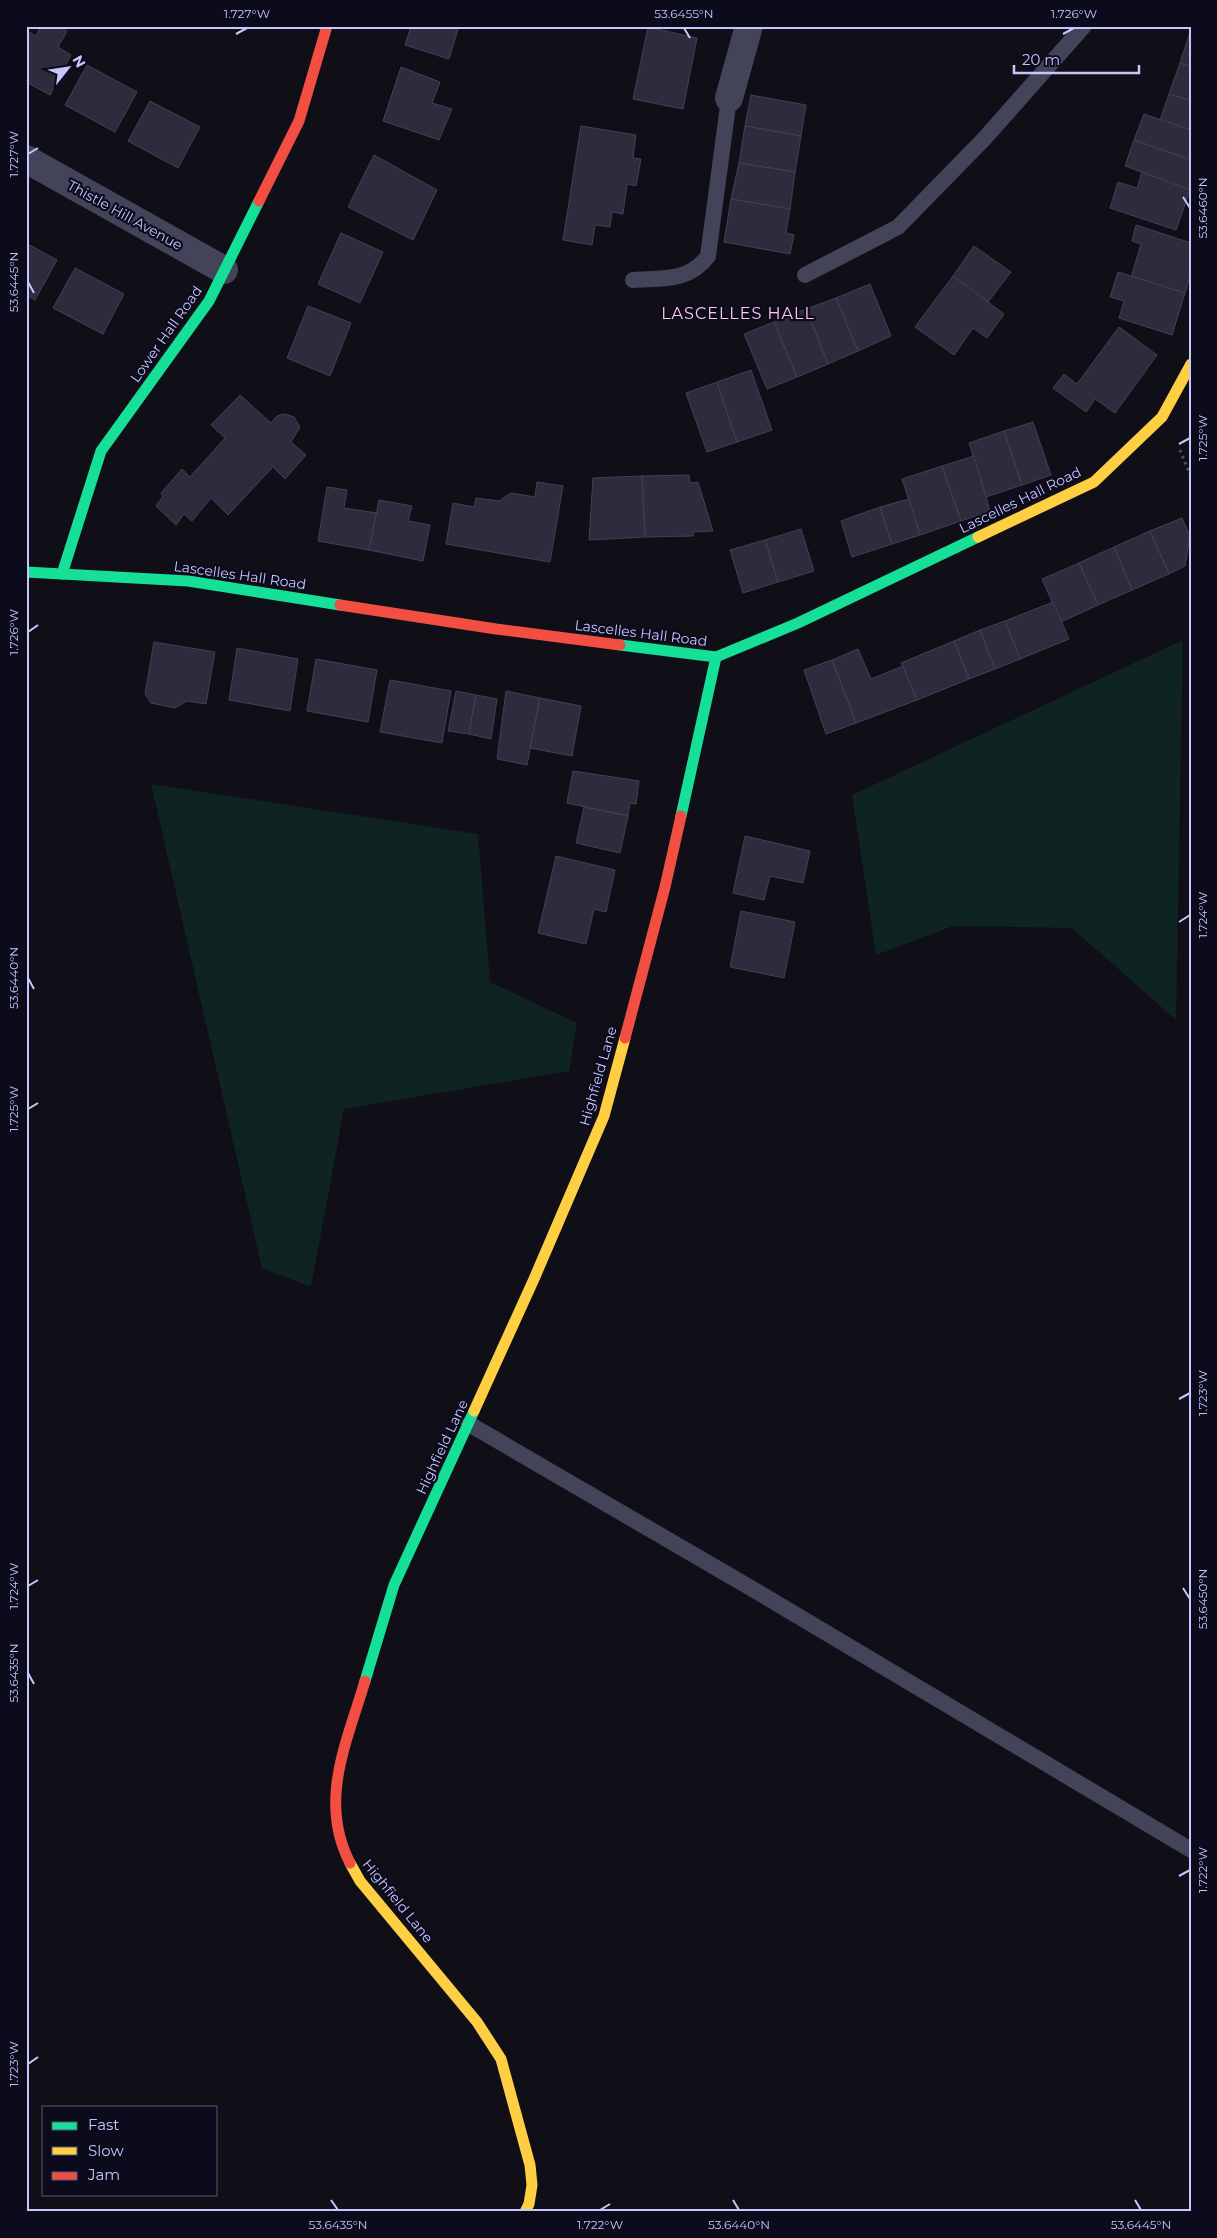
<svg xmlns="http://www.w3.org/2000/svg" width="1217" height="2238" viewBox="0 0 1217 2238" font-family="Montserrat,sans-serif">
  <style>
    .green { fill: #0e2322 }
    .building { fill: #2d2b3c; stroke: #424057 }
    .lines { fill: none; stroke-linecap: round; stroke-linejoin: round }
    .path { stroke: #44555f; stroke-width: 3; stroke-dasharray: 2.5 4; stroke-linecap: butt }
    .lane { stroke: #434459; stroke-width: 16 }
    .street { stroke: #434459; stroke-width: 28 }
    .fast { stroke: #16e098; stroke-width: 11 }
    .slow { stroke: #ffcf43; stroke-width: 11 }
    .jam { stroke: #f24e42; stroke-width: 11 }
    .ticks { fill: none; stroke: #c7c6ff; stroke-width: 2 }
    .labels { text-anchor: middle; stroke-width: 4.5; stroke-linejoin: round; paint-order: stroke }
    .street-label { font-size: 14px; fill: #c7c6ff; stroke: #0c0b1c }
    .quarter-label { font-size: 16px; letter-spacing: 1px; fill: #ffc8f0; stroke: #0c0b1c }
    .neatline { fill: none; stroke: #c7c6ff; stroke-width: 2 }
    .ticks-label { font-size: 12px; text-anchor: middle; fill: #c7c6ff }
  </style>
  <rect width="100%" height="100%" fill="#100f18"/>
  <g class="green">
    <path d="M1183 640 1176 1020 1072 928 953 926 876 955 852 795Z"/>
    <path d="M151 784 478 834 490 982 577 1023 569 1071 344 1109 311 1287 262 1268Z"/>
  </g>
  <g class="building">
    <path d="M41 26H59L67 31 58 47 71 55 50 95 26 82V30L36 36Z"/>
    <path d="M411 26H459L449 59 405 45Z"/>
    <path d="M648 27 697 38 683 109 633 99Z"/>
    <path d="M1191 29V67L1180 63Z"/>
    <path d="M1180 63 1191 67V101L1169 94Z"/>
    <path d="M87 65 137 92 115 132 65 105Z"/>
    <path d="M401 67 440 82 432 103 452 109 439 140 383 121Z"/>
    <path d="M1169 94 1191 101V130L1160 120Z"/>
    <path d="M751 95 806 105 801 136 745 126Z"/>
    <path d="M150 101 200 127 178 168 128 141Z"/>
    <path d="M1144 114 1191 130V160L1134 140Z"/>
    <path d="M581 126 636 135 633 158 641 159 636 186 627 184 623 214 612 212 610 227 595 225 592 245 563 240Z"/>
    <path d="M745 126 801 136 795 172 739 163Z"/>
    <path d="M1134 140 1191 160 1190 190 1125 166Z"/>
    <path d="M374 155 437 190 413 240 348 207Z"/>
    <path d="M739 163 795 172 790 209 731 199Z"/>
    <path d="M1142 172 1190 190 1176 230 1110 208 1118 182 1137 188Z"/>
    <path d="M731 199 790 209 786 233 794 235 790 254 724 242Z"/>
    <path d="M1136 225 1191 243V274L1185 293 1131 277 1141 244 1132 241Z"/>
    <path d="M341 233 383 252 360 303 318 284Z"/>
    <path d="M26 243 57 260 35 300 26 295Z"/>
    <path d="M974 246 1011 272 988 302 953 276Z"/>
    <path d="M75 268 124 294 103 334 53 308Z"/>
    <path d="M1118 272 1185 293 1172 335 1119 318 1124 301 1110 297Z"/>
    <path d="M953 276 1004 314 987 338 973 328 954 355 915 327Z"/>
    <path d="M870 284 891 336 858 351 836 298Z"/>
    <path d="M836 298 858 351 828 364 806 309Z"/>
    <path d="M308 306 351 323 330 376 287 358Z"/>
    <path d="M806 309 828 364 797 377 774 322Z"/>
    <path d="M774 322 797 377 767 389 744 334Z"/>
    <path d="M1119 327 1157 355 1115 413 1095 399 1086 412 1053 388 1064 374 1077 384Z"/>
    <path d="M751 370 772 430 737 442 717 382Z"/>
    <path d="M717 382 737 442 707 452 686 393Z"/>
    <path d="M240 395 271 423 277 416 285 414 294 417 300 427 291 442 306 455 285 479 273 467 228 515 211 498 192 521 184 514 176 525 156 506 163 496 161 493 182 469 190 477 225 438 211 425Z"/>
    <path d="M1033 422 1051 475 1022 485 1004 431Z"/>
    <path d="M1004 431 1022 485 986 497 969 443Z"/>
    <path d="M974 456 990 511 961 521 942 466Z"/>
    <path d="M942 466 961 521 920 535 902 479Z"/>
    <path d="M689 475 690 483 698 482 713 531 693 532V536L645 537 642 476Z"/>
    <path d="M642 476 645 537 589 540 593 478Z"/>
    <path d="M537 482 563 486 550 562 446 544 453 503 474 507 476 498 499 501 511 493 535 497Z"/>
    <path d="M327 487 347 490 344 508 377 513 369 550 318 541Z"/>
    <path d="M909 499 920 535 892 544 880 507Z"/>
    <path d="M379 500 412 506 408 521 430 525 423 561 369 550Z"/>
    <path d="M880 507 892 544 852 557 841 521Z"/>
    <path d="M1182 518 1190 536 1185 566 1169 574 1150 531Z"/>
    <path d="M801 529 814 571 778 582 765 540Z"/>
    <path d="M1150 531 1169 574 1132 590 1114 547Z"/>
    <path d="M765 540 778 582 743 593 730 550Z"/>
    <path d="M1114 547 1132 590 1098 605 1079 563Z"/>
    <path d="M1079 563 1098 605 1061 622 1042 579Z"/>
    <path d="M1053 602 1069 639 1020 659 1005 621Z"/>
    <path d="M1005 621 1020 659 995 669 980 630Z"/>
    <path d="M980 630 995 669 969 679 954 641Z"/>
    <path d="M954 641 969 679 917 700 901 663Z"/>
    <path d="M154 642 215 652 206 704 187 701 175 708 151 703 145 694Z"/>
    <path d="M237 648 298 659 290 711 229 700Z"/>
    <path d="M858 649 871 679 903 666 917 700 856 723 832 660Z"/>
    <path d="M316 659 377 670 368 722 307 711Z"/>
    <path d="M832 660 856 723 826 734 804 670Z"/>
    <path d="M390 680 451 691 442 743 380 732Z"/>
    <path d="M456 691 476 695 469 734 448 731Z"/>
    <path d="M506 691 540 698 527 765 497 759Z"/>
    <path d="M476 695 497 699 491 739 469 734Z"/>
    <path d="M540 698 581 706 572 756 530 748Z"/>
    <path d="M573 771 639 781 636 804 630 803 628 816 567 803Z"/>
    <path d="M584 807 628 816 620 853 576 843Z"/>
    <path d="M745 836 810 851 803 883 770 876 764 900 733 893Z"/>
    <path d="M556 856 615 870 606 912 594 909 586 944 538 933Z"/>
    <path d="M741 911 795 922 784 978 730 967Z"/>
  </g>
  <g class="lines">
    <g class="path">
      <path d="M1180 450 1191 477"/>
      <path d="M1191 799V822"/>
    </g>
    <g class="lane">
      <path d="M805 275 898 227 984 139 1084 26"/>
      <path d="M633 280C662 278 689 282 708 256L729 98"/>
      <path d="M469 1424 756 1591 1191 1850"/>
    </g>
    <g class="street">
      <path d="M729 98 749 26"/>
      <path d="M26 159 224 270"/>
    </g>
    <g class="fast">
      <path d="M26 572 188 581 340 605"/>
      <path d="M62 574 101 451 209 301 259 201"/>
      <path d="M620 645 716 657 798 623 978 537"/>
      <path d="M681 816 716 657"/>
      <path d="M365 1681 394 1585 474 1411"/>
    </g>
    <g class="slow">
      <path d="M978 537 1094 482 1162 417 1191 364"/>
      <path d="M474 1411 534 1279 604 1116 625 1038"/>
      <path d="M350 1863 360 1881 477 2022 501 2059 530 2165 532 2185 529 2204 525 2212"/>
    </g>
    <g class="jam">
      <path d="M259 201 299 121 327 26"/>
      <path d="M340 605 496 629 620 645"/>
      <path d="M625 1038 665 887 681 816"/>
      <path d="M350 1863C318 1801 347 1742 365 1681"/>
    </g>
  </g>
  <path class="ticks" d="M684 28 690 38M236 34 247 28M1063 34 1074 28M28 154 38 148M1183 197 1190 208M28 282 34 293M1179 444 1190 438M28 632 38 625M1179 922 1190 915M28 978 34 989M28 1109 38 1103M1179 1399 1190 1393M28 1586 38 1580M1183 1588 1190 1599M28 1673 34 1684M1179 1876 1190 1870M28 2064 38 2057M331 2200 338 2210M733 2200 739 2210M1135 2200 1141 2210M600 2210 610 2204"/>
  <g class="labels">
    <g class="street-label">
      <text transform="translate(125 215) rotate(29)" y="5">Thistle Hill Avenue</text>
      <text transform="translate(166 334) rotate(-55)" y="5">Lower Hall Road</text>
      <text transform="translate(1020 500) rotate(-26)" y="5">Lascelles Hall Road</text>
      <text transform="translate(240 575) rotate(8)" y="5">Lascelles Hall Road</text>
      <text transform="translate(641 633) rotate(7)" y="5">Lascelles Hall Road</text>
      <text transform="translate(598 1076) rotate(-74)" y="5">Highfield Lane</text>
      <text transform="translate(442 1447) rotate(-65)" y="5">Highfield Lane</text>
      <text transform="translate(398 1901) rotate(51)" y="5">Highfield Lane</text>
    </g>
    <g class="quarter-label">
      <text x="738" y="319">LASCELLES HALL</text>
    </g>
  </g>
  <rect width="1217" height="2238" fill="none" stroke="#0c0b1c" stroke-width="55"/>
  <rect x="42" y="2106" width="175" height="90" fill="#0c0b1c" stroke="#575677"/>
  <rect x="52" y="2122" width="25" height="8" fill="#16e098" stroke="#575677"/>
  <text x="88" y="2130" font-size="15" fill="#c7c6ff">Fast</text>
  <rect x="52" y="2147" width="25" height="8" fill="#ffcf43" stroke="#575677"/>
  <text x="88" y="2156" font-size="15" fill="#c7c6ff">Slow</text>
  <rect x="52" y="2172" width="25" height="8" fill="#f24e42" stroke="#575677"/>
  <text x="88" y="2180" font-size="15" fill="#c7c6ff">Jam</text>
  <g transform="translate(68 68) rotate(60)" stroke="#0c0b1c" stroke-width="4" paint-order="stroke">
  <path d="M0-4L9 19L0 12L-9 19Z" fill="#c7c6ff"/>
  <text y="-8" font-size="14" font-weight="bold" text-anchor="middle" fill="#c7c6ff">N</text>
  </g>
  <path d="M1014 65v8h125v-8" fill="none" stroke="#c7c6ff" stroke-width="2.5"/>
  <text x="1022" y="65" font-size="15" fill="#c7c6ff" stroke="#0c0b1c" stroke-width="4" paint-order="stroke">20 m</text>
  <rect x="28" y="28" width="1162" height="2182" class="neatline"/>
  <g class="ticks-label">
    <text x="247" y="18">1.727°W</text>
    <text x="684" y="18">53.6455°N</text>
    <text x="1074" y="18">1.726°W</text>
    <text transform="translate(14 154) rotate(-90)" y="4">1.727°W</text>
    <text transform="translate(1203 208) rotate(-90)" y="4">53.6460°N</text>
    <text transform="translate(14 282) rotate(-90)" y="4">53.6445°N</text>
    <text transform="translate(1203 438) rotate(-90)" y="4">1.725°W</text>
    <text transform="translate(14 632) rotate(-90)" y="4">1.726°W</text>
    <text transform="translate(1203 915) rotate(-90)" y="4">1.724°W</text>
    <text transform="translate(14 978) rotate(-90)" y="4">53.6440°N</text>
    <text transform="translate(14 1109) rotate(-90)" y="4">1.725°W</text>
    <text transform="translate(1203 1393) rotate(-90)" y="4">1.723°W</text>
    <text transform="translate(14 1586) rotate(-90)" y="4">1.724°W</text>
    <text transform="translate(1203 1599) rotate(-90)" y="4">53.6450°N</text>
    <text transform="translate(14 1673) rotate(-90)" y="4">53.6435°N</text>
    <text transform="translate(1203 1870) rotate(-90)" y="4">1.722°W</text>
    <text transform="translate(14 2064) rotate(-90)" y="4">1.723°W</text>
    <text x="338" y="2229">53.6435°N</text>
    <text x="600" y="2229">1.722°W</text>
    <text x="739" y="2229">53.6440°N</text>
    <text x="1141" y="2229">53.6445°N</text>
  </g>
</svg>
